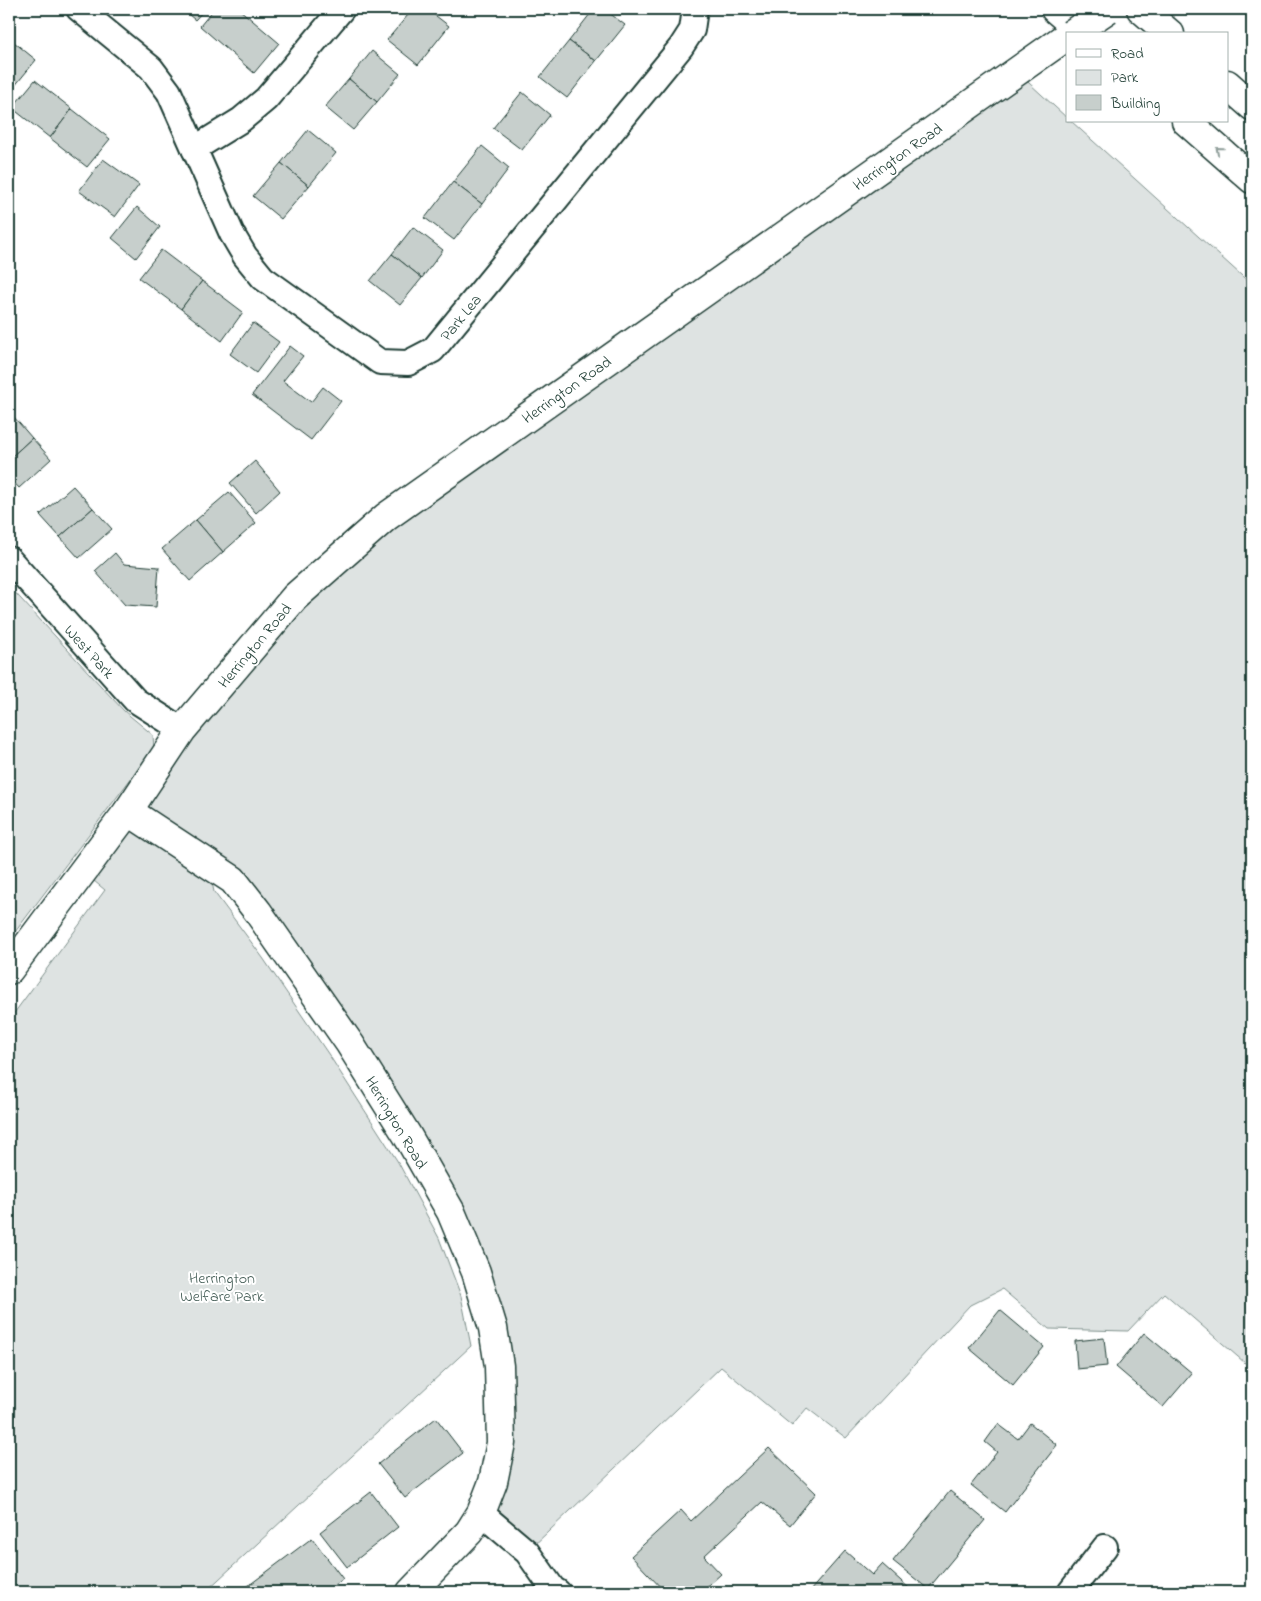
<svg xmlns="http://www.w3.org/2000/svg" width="1261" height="1601" viewBox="0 0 1261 1601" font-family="'Indie Flower',sans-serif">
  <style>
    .green { fill: #dee3e2; stroke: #7e908b }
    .building { fill: #c7cfcc; stroke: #1f3d34 }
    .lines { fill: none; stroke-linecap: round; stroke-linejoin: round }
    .street-casing { stroke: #1f3d34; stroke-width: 28 }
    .secondary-casing { stroke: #1f3d34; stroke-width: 31 }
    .highway-casing { stroke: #1f3d34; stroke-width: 31 }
    .street { stroke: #fff; stroke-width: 24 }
    .secondary { stroke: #fff; stroke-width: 28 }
    .highway { stroke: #fff; stroke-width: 28 }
    .secondary-bridge-casing { stroke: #1f3d34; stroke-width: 31; stroke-linecap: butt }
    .secondary-bridge { stroke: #fff; stroke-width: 28 }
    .oneway { stroke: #8f9e9a }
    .labels { text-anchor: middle; stroke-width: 4; stroke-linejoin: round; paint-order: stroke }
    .street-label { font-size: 16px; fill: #1f3d34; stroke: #fff }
    .park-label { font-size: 16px; fill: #455e57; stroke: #fff }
  </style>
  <rect width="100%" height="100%" fill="#fff"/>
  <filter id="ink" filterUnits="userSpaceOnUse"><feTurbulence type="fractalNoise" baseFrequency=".02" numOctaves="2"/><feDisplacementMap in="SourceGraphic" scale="10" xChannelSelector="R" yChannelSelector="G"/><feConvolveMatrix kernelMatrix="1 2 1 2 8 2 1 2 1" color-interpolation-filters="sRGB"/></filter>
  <g filter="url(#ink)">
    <g class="green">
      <path d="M1016 71 1067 118V121H1071L1252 285V1369L1164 1293 1128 1331 1049 1329 1002 1289 970 1305 846 1438 807 1408 792 1426 721 1367 527 1552 481 1513 500 1401 451 1212 208 862 214 892 263 958 331 1058 398 1162 439 1238 461 1296 471 1346 205 1592H9V1020L105 890 83 872 295 597Z"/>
      <path d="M9 586 124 711 153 735 154 748 9 940Z"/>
    </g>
    <g class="building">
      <path d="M182 9H205L195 20Z"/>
      <path d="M214 9H239L279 43 254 73 200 26Z"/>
      <path d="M413 9H427L449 26 418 65 387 40Z"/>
      <path d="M594 9H604L625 25 596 61 569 41Z"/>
      <path d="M9 38 36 60 9 93Z"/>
      <path d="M569 41 596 61 567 98 540 77Z"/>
      <path d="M372 51 400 74 377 102 349 79Z"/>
      <path d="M349 79 377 102 353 130 325 107Z"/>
      <path d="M35 80 72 109 50 138 12 108Z"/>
      <path d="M522 92 550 115 522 150 493 128Z"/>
      <path d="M72 109 110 139 87 167 50 138Z"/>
      <path d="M308 130 336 153 309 186 281 163Z"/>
      <path d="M482 146 509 168 482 204 453 182Z"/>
      <path d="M103 159 139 185 115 217 79 191Z"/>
      <path d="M281 163 309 186 281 219 253 196Z"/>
      <path d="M453 182 482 204 454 240 425 218Z"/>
      <path d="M137 207 160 227 136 258 112 238Z"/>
      <path d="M413 227 443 250 422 278 392 254Z"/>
      <path d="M161 250 202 281 181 309 139 278Z"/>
      <path d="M392 254 422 278 400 305 370 281Z"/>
      <path d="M202 281 243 312 222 341 181 309Z"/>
      <path d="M253 323 279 342 256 373 230 354Z"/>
      <path d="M290 346 303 356 283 381 311 402 323 387 341 401 311 440 252 395Z"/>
      <path d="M13 416 32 438 9 459V420Z"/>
      <path d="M32 438 51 459 19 488 9 477V459Z"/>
      <path d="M255 461 280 491 256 513 230 483Z"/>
      <path d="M73 486 93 508 60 537 40 515Z"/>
      <path d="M229 492 256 523 223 552 196 520Z"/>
      <path d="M93 508 112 529 79 558 60 537Z"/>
      <path d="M196 520 223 552 190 581 162 549Z"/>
      <path d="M115 553 124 564 159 567 156 607 125 605 95 571Z"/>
      <path d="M1000 1310 1044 1347 1013 1385 969 1348Z"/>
      <path d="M1144 1333 1192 1373 1163 1407 1116 1367Z"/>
      <path d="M1104 1338 1107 1366 1077 1369 1075 1341Z"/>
      <path d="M436 1418 463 1453 405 1498 378 1464Z"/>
      <path d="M1030 1423 1057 1445 1005 1512 971 1485 997 1452 985 1442 998 1424 1018 1439Z"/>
      <path d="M769 1448 816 1493 790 1525 762 1502 704 1556 721 1574 701 1592H665L631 1556 681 1510 691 1521Z"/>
      <path d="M950 1491 985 1520 928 1589 893 1561Z"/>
      <path d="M371 1492 398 1527 347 1567 320 1532Z"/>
      <path d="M312 1538 343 1579 326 1592H240Z"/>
      <path d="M845 1551 872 1575 882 1564 910 1589 907 1592H809Z"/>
    </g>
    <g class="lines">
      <g class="street-casing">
        <g id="street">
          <path d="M79 9 151 68 169 92 232 234 245 256 263 278 380 362 408 363 433 350 681 47 692 30 695 9"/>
          <path d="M194 149 241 120 266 99 342 9"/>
          <path d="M9 559 135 700 182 730"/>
          <path d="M481 1513 527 1552 553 1589 558 1592"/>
          <path d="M1070 1592 1105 1547"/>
        </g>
      </g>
      <g class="secondary-casing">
        <g id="secondary">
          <path d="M128 811 233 880 258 912 350 1044 407 1135 451 1212 476 1272 493 1328 499 1366 501 1443 493 1482 481 1513 469 1532 411 1592"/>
          <path d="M9 970 128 811 182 730 295 597 386 517 1067 36"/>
        </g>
      </g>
      <g class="highway-casing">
        <g id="highway">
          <path d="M1055 9 1084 34"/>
          <path d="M1141 9 1170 34"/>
          <path d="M1227 84 1252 106"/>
          <path d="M1186 121 1252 179"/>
        </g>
      </g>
      <use href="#street" class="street"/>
      <use href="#secondary" class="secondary"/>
      <use href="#highway" class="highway"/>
      <g class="secondary-bridge-casing">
        <path id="secondary-bridge" d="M1071 34 1108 9"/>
      </g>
      <use href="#secondary-bridge" class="secondary-bridge"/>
    </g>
    <defs><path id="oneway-chevron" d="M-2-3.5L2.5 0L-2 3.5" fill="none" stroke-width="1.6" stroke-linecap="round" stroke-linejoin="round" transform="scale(1.25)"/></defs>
    <use class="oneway" href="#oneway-chevron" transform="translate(1219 150) rotate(-139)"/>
  </g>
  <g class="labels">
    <g class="street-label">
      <text transform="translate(897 156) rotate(-35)" y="6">Herrington Road</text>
      <text transform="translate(460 317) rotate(-51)" y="6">Park Lea</text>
      <text transform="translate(566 389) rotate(-35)" y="6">Herrington Road</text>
      <text transform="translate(254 645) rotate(-50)" y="6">Herrington Road</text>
      <text transform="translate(90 651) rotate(48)" y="6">West Park</text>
      <text transform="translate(397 1122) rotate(59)" y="6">Herrington Road</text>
    </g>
    <g class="park-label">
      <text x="222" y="1283">Herrington<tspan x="222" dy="18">Welfare Park</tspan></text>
    </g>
  </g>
  <rect width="1261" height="1601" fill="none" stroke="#fff" stroke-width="30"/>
  <rect x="15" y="15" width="1231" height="1571" fill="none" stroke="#1f3d34" stroke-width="2" filter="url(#ink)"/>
  <rect x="1066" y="32" width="162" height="90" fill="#ffffff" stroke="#a5b1ae"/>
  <rect x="1076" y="49" width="25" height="8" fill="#ffffff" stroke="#a5b1ae"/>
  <text x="1111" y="58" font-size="15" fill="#1f3d34">Road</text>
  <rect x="1076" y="70" width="25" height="15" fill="#dee3e2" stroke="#a5b1ae"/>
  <text x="1111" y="82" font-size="15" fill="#1f3d34">Park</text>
  <rect x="1076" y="95" width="25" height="15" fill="#c7cfcc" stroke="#a5b1ae"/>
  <text x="1111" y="108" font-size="15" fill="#1f3d34">Building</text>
</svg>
